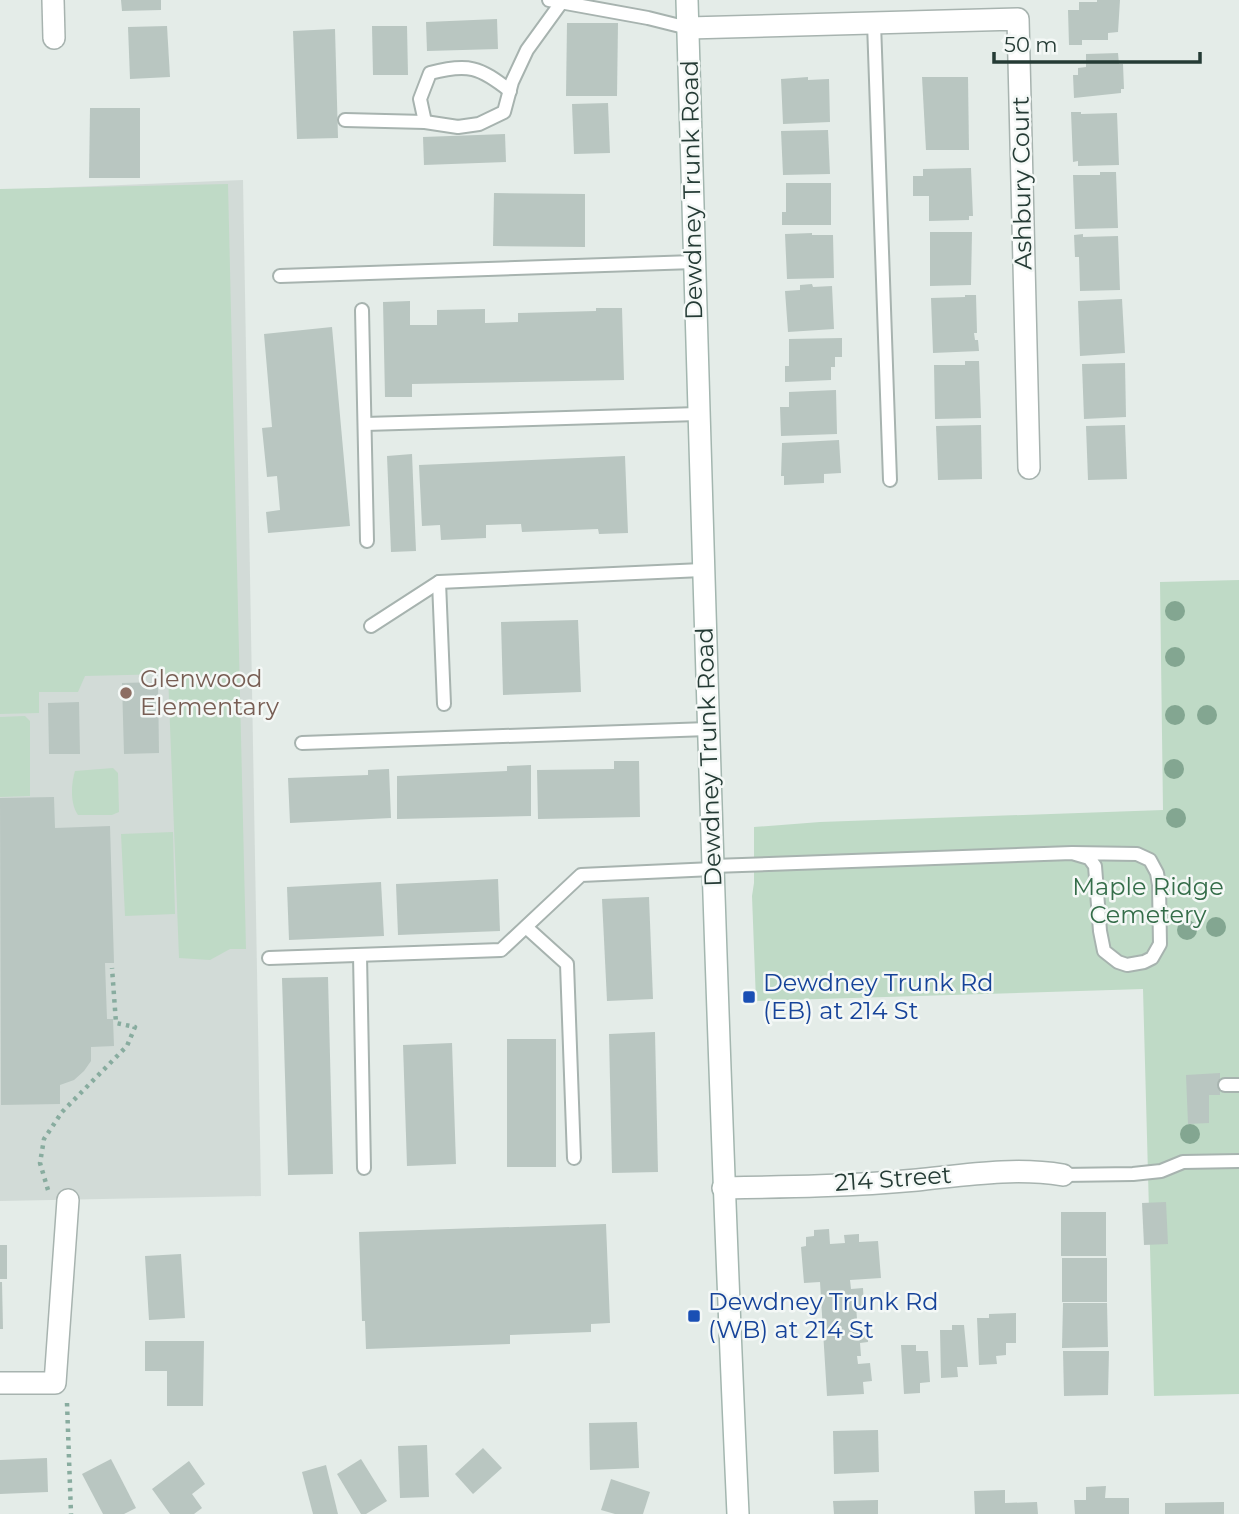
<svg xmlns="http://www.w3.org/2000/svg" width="1239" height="1514" viewBox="0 0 1239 1514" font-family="Montserrat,sans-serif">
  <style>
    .built { fill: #d2dbd7 }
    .green { fill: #bfdac6 }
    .building { fill: #b9c6c1 }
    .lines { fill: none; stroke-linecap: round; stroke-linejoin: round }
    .service-casing { stroke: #a7b3af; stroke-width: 16 }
    .minor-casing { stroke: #a7b3af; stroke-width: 24 }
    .secondary-casing { stroke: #a3b6af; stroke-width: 24 }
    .path { stroke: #88ac9f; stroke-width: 4.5; stroke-dasharray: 3.5 5; stroke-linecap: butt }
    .service { stroke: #fff; stroke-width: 12 }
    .minor { stroke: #fff; stroke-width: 21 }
    .secondary { stroke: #fff; stroke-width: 21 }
    .tree { fill: #83a691 }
    .education-dot { fill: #8d6e63; stroke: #f4f8f6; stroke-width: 2.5 }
    .transit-dot { fill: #1a4fb4; stroke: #f4f8f6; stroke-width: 2.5 }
    .labels { text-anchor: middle; stroke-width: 5; stroke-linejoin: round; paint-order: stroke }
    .street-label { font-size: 24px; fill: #253b35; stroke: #f4f8f6 }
    .education-label { font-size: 24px; fill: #785e54; stroke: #f4f8f6; text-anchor: start }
    .park-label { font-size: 24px; fill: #346d49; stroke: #f4f8f6 }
    .transit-label { font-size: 24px; fill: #164399; stroke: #f4f8f6; text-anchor: start }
  </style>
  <rect width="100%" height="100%" fill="#e4ece8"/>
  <path class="built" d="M243 180 261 1196 0 1201V190Z"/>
  <g class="green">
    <path d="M228 184 246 949H230L210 960 179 958 168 674 85 676 78 692H39V713L0 714V189Z"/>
    <path d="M1239 580V1394L1154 1396 1143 989 756 1001 752 896 754 883V827L820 822 1163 810 1160 582Z"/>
    <path d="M25 716 30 721V796L0 797V717Z"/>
    <path d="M113 768 118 773 119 812 112 815H78C70 804 71 784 75 771Z"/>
    <path d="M173 832 175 914 125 916 121 834Z"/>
  </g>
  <g class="building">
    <path d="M121 0H161V10L122 11Z"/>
    <path d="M1097 0H1120L1118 32 1108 33V40H1082V45H1069L1068 10H1079V2H1097Z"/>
    <path d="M497 19 498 49 427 51 426 22Z"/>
    <path d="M567 23H618L617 96H566Z"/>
    <path d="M167 26 170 77 130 79 128 27Z"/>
    <path d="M372 26H407L408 75H373Z"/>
    <path d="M335 29 338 138 297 139 293 31Z"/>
    <path d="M1118 53 1119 64H1123L1124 89H1121V93L1074 98 1073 75H1078V68L1086 67V54Z"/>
    <path d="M808 77V80L829 79 830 122 783 124 781 79Z"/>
    <path d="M922 77H968L969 150H926Z"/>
    <path d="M608 103 610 153 574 154 572 104Z"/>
    <path d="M90 108H140V178H89Z"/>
    <path d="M1071 112H1081V114L1117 113 1119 165 1078 166V161L1073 162Z"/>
    <path d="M828 130 830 174 783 175 781 131Z"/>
    <path d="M505 134 506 162 424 165 423 137Z"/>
    <path d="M971 168 973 216H969V220L929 221V196H913V176H923V169Z"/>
    <path d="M1100 172H1116L1118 228 1075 229 1073 175H1100Z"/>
    <path d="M786 183H831V225H782V212H786Z"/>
    <path d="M494 193 585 194V247L493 246Z"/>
    <path d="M930 232H972L971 285 930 286Z"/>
    <path d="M812 233V235H833L834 278 787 279 785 234Z"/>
    <path d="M1083 234V237L1118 236 1120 290 1080 291 1079 257H1075L1074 235Z"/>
    <path d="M812 284 813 287 832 286 834 329 788 332 785 291 800 290V285Z"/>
    <path d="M965 295H976L977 333H974L975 340H978L979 351 933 353 931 298 965 297Z"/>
    <path d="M1122 299 1125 353 1080 356 1078 301Z"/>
    <path d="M410 301V325H437V310L485 309V323L518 322V313L596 311V308H622L624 380 412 384V397H385L383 302Z"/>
    <path d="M332 327 350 526 268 533 266 512 280 510 277 476 267 477 262 428 272 427 264 334Z"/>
    <path d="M842 338V357H835V367H831V380L785 382V366H789V339Z"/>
    <path d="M965 361H979L981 418 935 419 934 365H965Z"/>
    <path d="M1125 363 1126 417 1084 419 1082 364Z"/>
    <path d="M836 390 837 434 781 436 780 407H789V392Z"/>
    <path d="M981 425 982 479 938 480 936 426Z"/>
    <path d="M1125 425 1127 479 1088 480 1086 426Z"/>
    <path d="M839 440 841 473 824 474V483L784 485V476H781L782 443Z"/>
    <path d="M412 454 416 551 391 552 387 456Z"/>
    <path d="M625 456 628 533 599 534 598 529 522 532 521 524 486 525V538L441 540 440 525 422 526 419 465Z"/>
    <path d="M578 620 581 692 503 695 501 622Z"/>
    <path d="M158 682 159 753 124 754 122 683Z"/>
    <path d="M79 702 80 754H49L48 703Z"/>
    <path d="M614 761H639L640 817 538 819 537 770 614 769Z"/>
    <path d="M531 765V816L397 819V776L507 771V766Z"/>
    <path d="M389 769 391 818 290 823 288 778 368 775V770Z"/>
    <path d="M54 797 55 828 110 826 114 963H105L107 1019H113L114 1046 91 1047V1061L84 1071 74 1080 60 1085V1104L1 1105 0 798Z"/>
    <path d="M498 879 500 931 398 935 396 884Z"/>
    <path d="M381 882 384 936 289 940 287 887Z"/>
    <path d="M649 897 653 999 607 1001 602 899Z"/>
    <path d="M328 977 333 1174 288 1175 282 978Z"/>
    <path d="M655 1032 658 1172 612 1173 609 1034Z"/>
    <rect x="507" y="1039" width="49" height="128"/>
    <path d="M452 1043 456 1164 407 1166 403 1045Z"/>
    <path d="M1220 1073V1095H1209V1123L1188 1124 1186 1075Z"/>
    <path d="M1166 1202 1168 1244 1144 1245 1142 1203Z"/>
    <rect x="1061" y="1212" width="45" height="44"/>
    <path d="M606 1224 610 1323 591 1324V1332L510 1335V1344L366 1349 365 1321H362L359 1232Z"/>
    <path d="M829 1229 830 1244 845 1243 844 1235 859 1234V1242L878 1241 881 1278 850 1280 851 1289 863 1288 864 1306H856L857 1319 853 1320 854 1327H867L868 1342 860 1343 861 1356H857L858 1364 870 1363 872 1381 863 1382 864 1394 827 1396 820 1282 804 1283 801 1247 806 1246V1237L814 1236V1230Z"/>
    <rect x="0" y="1245" width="7" height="34"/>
    <path d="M181 1254 185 1318 149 1320 145 1256Z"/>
    <rect x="1062" y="1258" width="45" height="44"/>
    <path d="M0 1282H2L3 1329H0Z"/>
    <path d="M1063 1303H1107L1108 1347 1062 1348Z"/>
    <path d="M1016 1313V1343H1006V1355L996 1356 997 1364 979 1365 977 1318H989V1314Z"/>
    <path d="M952 1325H964L968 1367H957L958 1377 941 1378 940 1330H952Z"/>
    <path d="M145 1341H204L203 1406H167V1371H145Z"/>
    <path d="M901 1345H916V1351H928L930 1382 920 1383V1393L904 1394Z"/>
    <path d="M1063 1351H1109L1108 1395 1064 1396Z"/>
    <path d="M637 1422 639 1468 590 1470 589 1423Z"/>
    <path d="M878 1430 879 1472 834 1474 833 1431Z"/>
    <path d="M427 1445 429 1497 400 1498 398 1446Z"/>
    <path d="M483 1448 502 1468 473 1494 455 1474Z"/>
    <path d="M47 1458 48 1492 0 1494V1460Z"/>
    <path d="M111 1459 136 1508 124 1514H103L82 1474Z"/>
    <path d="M361 1459 387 1501 366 1514H361L337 1474Z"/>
    <path d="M189 1461 205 1484 192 1494 202 1508 194 1514H170L152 1489Z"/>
    <path d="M326 1465 338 1514H313L302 1472Z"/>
    <path d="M611 1479 650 1492 643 1514H615L601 1510Z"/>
    <path d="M1106 1486 1105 1498H1129V1514H1075L1074 1500H1086V1487Z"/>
    <path d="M1005 1490V1503L1037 1502 1038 1514H975L974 1491Z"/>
    <path d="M878 1500V1514H834L833 1501Z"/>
    <path d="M1224 1502V1514H1165V1503Z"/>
  </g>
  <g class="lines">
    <g class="service-casing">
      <g id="service">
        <path d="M549 0 648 18 688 28"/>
        <path d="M874 23 890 480"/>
        <path d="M345 120 425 122 458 127 479 124 504 112 512 82 527 50 561 3"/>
        <path d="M425 122 420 99 430 73C468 63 480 67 510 91"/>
        <path d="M280 276 694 262"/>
        <path d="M362 310 367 541"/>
        <path d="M365 424 698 414"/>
        <path d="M439 582 444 704"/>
        <path d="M371 626 439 582 702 570"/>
        <path d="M302 743 708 729"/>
        <path d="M713 866 1072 853 1137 854 1150 860 1157 873 1159 885 1160 944 1152 958 1144 962 1127 965 1118 962 1104 951 1100 931 1095 866 1089 858 1072 853"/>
        <path d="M526 927 567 964 574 1158"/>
        <path d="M360 955 364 1168"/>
        <path d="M269 958 501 950 581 875 713 869"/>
        <path d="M1225 1085H1239"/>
        <path d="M1063 1175 1133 1174 1161 1171 1183 1162 1239 1161"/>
      </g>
    </g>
    <g class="minor-casing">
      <g id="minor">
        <path d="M53 0 54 38"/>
        <path d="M688 28 1018 19 1029 468"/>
        <path d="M723 1188C787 1187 853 1186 917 1180 966 1175 1014 1167 1063 1175"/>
        <path d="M0 1383H55L68 1200"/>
      </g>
    </g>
    <g class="secondary-casing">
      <path id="secondary" d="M687 0C702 505 715 1009 738 1514"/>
    </g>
    <g class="path">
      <path d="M48 1190 40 1163 44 1139 62 1112 127 1046 135 1027 116 1023 112 968"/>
      <path d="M67 1403 71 1514"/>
    </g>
    <use href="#service" class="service"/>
    <use href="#minor" class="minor"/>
    <use href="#secondary" class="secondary"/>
  </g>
  <g class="tree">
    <circle cx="1175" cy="611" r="10"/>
    <circle cx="1175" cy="657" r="10"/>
    <circle cx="1175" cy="715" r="10"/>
    <circle cx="1207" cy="715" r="10"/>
    <circle cx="1174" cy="769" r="10"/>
    <circle cx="1176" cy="818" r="10"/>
    <circle cx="1216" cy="927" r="10"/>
    <circle cx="1187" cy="930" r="10"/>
    <circle cx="1190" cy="1134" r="10"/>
  </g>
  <circle class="education-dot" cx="126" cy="693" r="7"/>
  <g class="transit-dot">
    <rect x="742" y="990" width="14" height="14" rx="3.5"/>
    <rect x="687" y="1309" width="14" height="14" rx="3.5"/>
  </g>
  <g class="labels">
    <g class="street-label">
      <text transform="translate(1022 183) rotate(-91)" y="8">Ashbury Court</text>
      <text transform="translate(692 190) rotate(-91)" y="8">Dewdney Trunk Road</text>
      <text transform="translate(709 757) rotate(-92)" y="8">Dewdney Trunk Road</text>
      <text transform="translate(893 1179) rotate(-4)" y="8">214 Street</text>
    </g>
    <g class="education-label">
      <text x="140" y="687">Glenwood<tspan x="140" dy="28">Elementary</tspan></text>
    </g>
    <g class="park-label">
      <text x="1148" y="895">Maple Ridge<tspan x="1148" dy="28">Cemetery</tspan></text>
    </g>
    <g class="transit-label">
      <text x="763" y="991">Dewdney Trunk Rd<tspan x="763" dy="28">(EB) at 214 St</tspan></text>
      <text x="708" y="1310">Dewdney Trunk Rd<tspan x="708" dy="28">(WB) at 214 St</tspan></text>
    </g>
  </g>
  <path d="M994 52v10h206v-10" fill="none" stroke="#253b35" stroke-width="3.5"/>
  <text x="1004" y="52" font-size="21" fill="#253b35" stroke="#f4f8f6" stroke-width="5" paint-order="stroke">50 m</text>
</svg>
